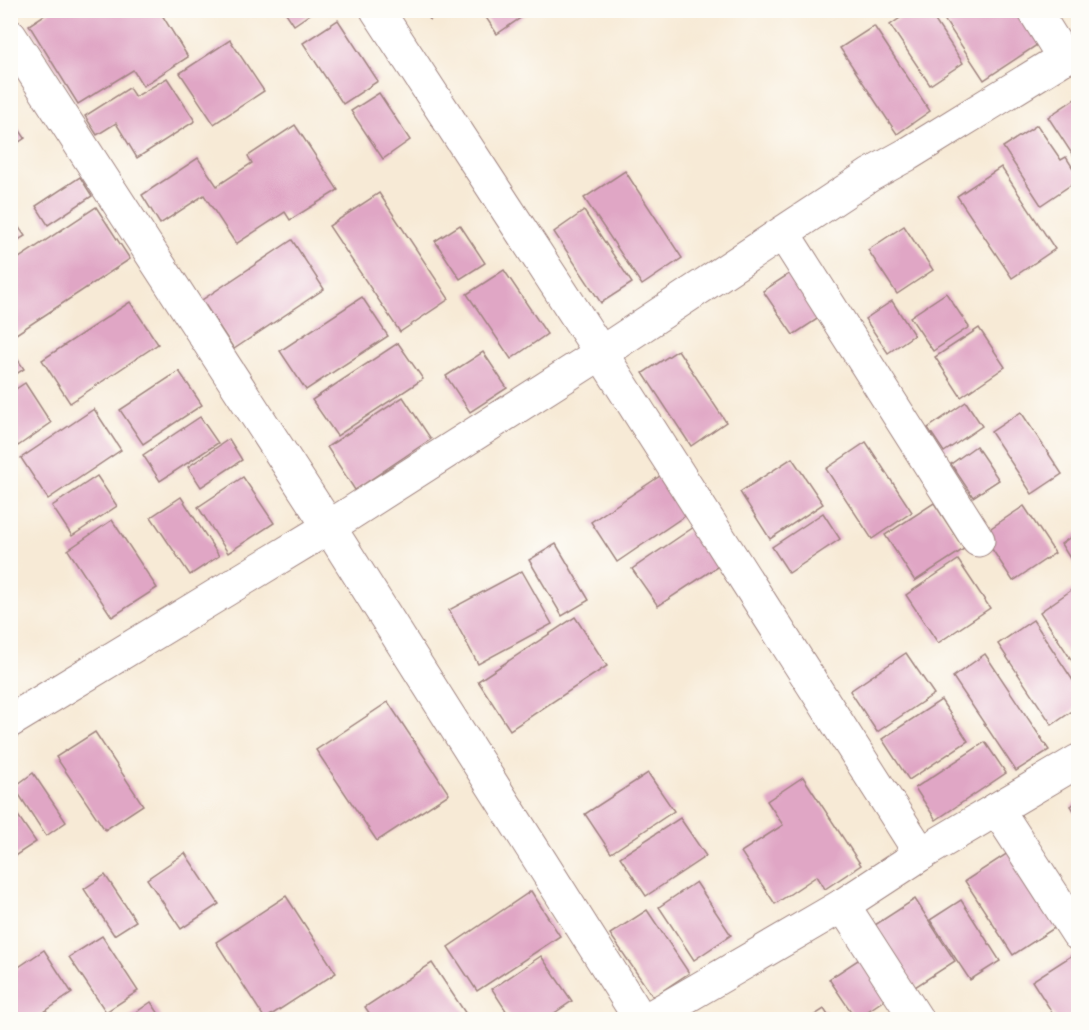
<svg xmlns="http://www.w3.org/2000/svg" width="1089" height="1030" viewBox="0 0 1089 1030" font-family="'Architects Daughter',sans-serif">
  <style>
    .building { fill: #e0a6c5 }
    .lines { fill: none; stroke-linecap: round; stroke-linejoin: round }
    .minor-casing { stroke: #a08480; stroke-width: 35 }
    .minor { stroke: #fff; stroke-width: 33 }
  </style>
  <rect width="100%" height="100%" fill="#fdfcf7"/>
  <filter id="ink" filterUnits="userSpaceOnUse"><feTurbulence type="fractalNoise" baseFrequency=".0167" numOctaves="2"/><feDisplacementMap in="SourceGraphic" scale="12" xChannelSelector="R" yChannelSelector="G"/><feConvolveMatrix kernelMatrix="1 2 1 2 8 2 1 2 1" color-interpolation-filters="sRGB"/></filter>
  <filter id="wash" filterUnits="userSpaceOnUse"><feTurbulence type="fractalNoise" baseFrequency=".008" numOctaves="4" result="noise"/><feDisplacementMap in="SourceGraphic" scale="24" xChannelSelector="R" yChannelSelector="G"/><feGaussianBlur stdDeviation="1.35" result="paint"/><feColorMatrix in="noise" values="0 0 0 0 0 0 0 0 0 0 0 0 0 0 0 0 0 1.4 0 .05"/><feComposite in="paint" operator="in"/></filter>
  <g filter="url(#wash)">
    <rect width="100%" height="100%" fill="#f7ead6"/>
    <g id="blocks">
      <g class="building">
        <path d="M52 10H159L188 57 143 86 133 70 78 104 29 25Z"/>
        <path d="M284 10H316L294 25Z"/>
        <path d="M424 10H444L430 20Z"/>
        <path d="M481 10H532L497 34Z"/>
        <path d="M912 10H928L963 63 930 85 890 25Z"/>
        <path d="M938 10H1023L1043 41 984 80Z"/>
        <path d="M338 20 378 81 343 104 303 43Z"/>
        <path d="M874 26 930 111 897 134 840 48Z"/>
        <path d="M230 40 264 91 214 124 180 73Z"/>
        <path d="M167 78 195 121 137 158 116 123 97 135 85 116 129 88 135 97Z"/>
        <path d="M379 93 410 140 383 159 351 111Z"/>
        <path d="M1078 97V163L1048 117Z"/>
        <path d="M10 116 25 138 10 148Z"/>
        <path d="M295 125 338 190 290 220 285 212 236 244 204 195 160 224 142 195 198 158 217 186 252 163 248 156Z"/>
        <path d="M1037 125 1061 160 1066 157 1078 176V180L1041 205 1003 147Z"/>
        <path d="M1001 167 1055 249 1012 278 957 196Z"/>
        <path d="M625 171 682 258 642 285 584 198Z"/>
        <path d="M80 177 92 196 48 225 36 206Z"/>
        <path d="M379 193 449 299 400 332 329 226Z"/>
        <path d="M96 207 130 259 10 338V264Z"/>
        <path d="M584 211 632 283 601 303 554 232Z"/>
        <path d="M10 215 25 236 10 245Z"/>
        <path d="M460 225 485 263 460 279 435 241Z"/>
        <path d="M904 226 933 270 897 294 868 250Z"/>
        <path d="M292 240 324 289 234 349 202 300Z"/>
        <path d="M798 268 828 312 793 335 763 291Z"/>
        <path d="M504 270 547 334 511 359 467 294Z"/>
        <path d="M946 293 969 327 933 351 910 317Z"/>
        <path d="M362 297 388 336 306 390 280 351Z"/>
        <path d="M892 301 914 335 888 353 865 319Z"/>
        <path d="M130 302 158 344 70 403 42 360Z"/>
        <path d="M979 328 1005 367 961 397 935 357Z"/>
        <path d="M398 343 423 379 337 436 312 400Z"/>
        <path d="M10 348 24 369 10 378Z"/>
        <path d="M678 350 726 422 691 446 643 373Z"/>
        <path d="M483 352 507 388 470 412 446 376Z"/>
        <path d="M179 371 202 405 143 444 120 410Z"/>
        <path d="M25 383 51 423 18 446 10 434V393Z"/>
        <path d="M403 397 431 439 355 490 327 447Z"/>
        <path d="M966 402 982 426 944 452 928 428Z"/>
        <path d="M94 409 121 450 48 499 21 458Z"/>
        <path d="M1021 412 1062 474 1032 494 991 432Z"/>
        <path d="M200 417 218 443 160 481 143 455Z"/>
        <path d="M229 439 242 460 201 487 188 467Z"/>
        <path d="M866 442 912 512 872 539 826 469Z"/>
        <path d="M976 446 999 480 973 497 951 464Z"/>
        <path d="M792 458 823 504 770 539 740 492Z"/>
        <path d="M97 476 117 506 72 536 52 506Z"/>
        <path d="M660 476 686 515 617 562 591 522Z"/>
        <path d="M243 477 274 523 228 553 198 507Z"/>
        <path d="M181 497 219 556 190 575 151 517Z"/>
        <path d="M934 503 964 549 915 581 885 535Z"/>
        <path d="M1024 506 1055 553 1013 581 982 534Z"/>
        <path d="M823 513 840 539 789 573 772 547Z"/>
        <path d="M112 520 157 588 112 617 68 550Z"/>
        <path d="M694 527 720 565 658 606 632 569Z"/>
        <path d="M1078 532V571L1061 544Z"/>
        <path d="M556 544 589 600 562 616 529 560Z"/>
        <path d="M958 560 990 608 938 643 906 595Z"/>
        <path d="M522 571 552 624 478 664 449 610Z"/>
        <path d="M1073 589 1078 597V670L1040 612Z"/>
        <path d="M575 617 607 666 510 730 478 681Z"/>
        <path d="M1033 620 1078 688V707L1052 725 998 644Z"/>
        <path d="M906 653 934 694 877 732 850 691Z"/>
        <path d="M985 654 1049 750 1016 771 953 677Z"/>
        <path d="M941 700 968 741 909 780 882 739Z"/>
        <path d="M388 702 449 794 377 841 316 750Z"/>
        <path d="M95 732 143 805 105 830 56 757Z"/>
        <path d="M985 742 1006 773 936 820 915 788Z"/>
        <path d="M33 773 66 822 46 836 14 787Z"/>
        <path d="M648 773 674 811 611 853 585 814Z"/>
        <path d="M803 777 861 865 825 889 817 876 775 904 741 852 783 825 767 801Z"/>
        <path d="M1078 801V817L1071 806Z"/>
        <path d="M10 804 36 842 10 859Z"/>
        <path d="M680 818 706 856 646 896 620 857Z"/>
        <path d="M1014 849 1062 923 1013 955 965 881Z"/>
        <path d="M185 853 219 904 181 929 147 879Z"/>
        <path d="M105 875 136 921 114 935 84 889Z"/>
        <path d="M696 882 731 935 694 960 659 907Z"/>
        <path d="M531 891 560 936 477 991 448 947Z"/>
        <path d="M286 896 336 973 265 1019 216 942Z"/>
        <path d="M915 899 955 961 915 987 875 925Z"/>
        <path d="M961 900 1000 961 970 980 930 920Z"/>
        <path d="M647 910 689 973 653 997 610 934Z"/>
        <path d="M102 936 138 991 106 1012 69 957Z"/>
        <path d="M44 950 72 993 32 1020H10V973Z"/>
        <path d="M1074 954 1078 961V1013L1068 1020H1057L1032 981Z"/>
        <path d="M541 956 572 1001 544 1020H512L492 989Z"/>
        <path d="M864 956 890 996 856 1019 829 979Z"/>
        <path d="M432 963 470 1020H374L365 1007Z"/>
        <path d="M151 1002 163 1020H125Z"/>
        <path d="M824 1009 831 1020H807Z"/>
      </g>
    </g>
  </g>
  <g filter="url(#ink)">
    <use href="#blocks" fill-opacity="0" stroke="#a08480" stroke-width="1.5"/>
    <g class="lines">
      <g class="minor-casing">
        <g id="minor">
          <path d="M377 10 601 353 921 854"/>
          <path d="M1034 10 1064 58"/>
          <path d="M10 36 329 527 641 1020"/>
          <path d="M783 233 978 540"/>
          <path d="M10 721 329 527 601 353 870 175 908 154 1078 49"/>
          <path d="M997 809 1078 934"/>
          <path d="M843 905 917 1020"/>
          <path d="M646 1020 843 905 921 854 1078 761"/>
        </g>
      </g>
      <use href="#minor" class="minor"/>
    </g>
  </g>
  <rect width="1089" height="1030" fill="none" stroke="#fdfcf7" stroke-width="36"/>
</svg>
